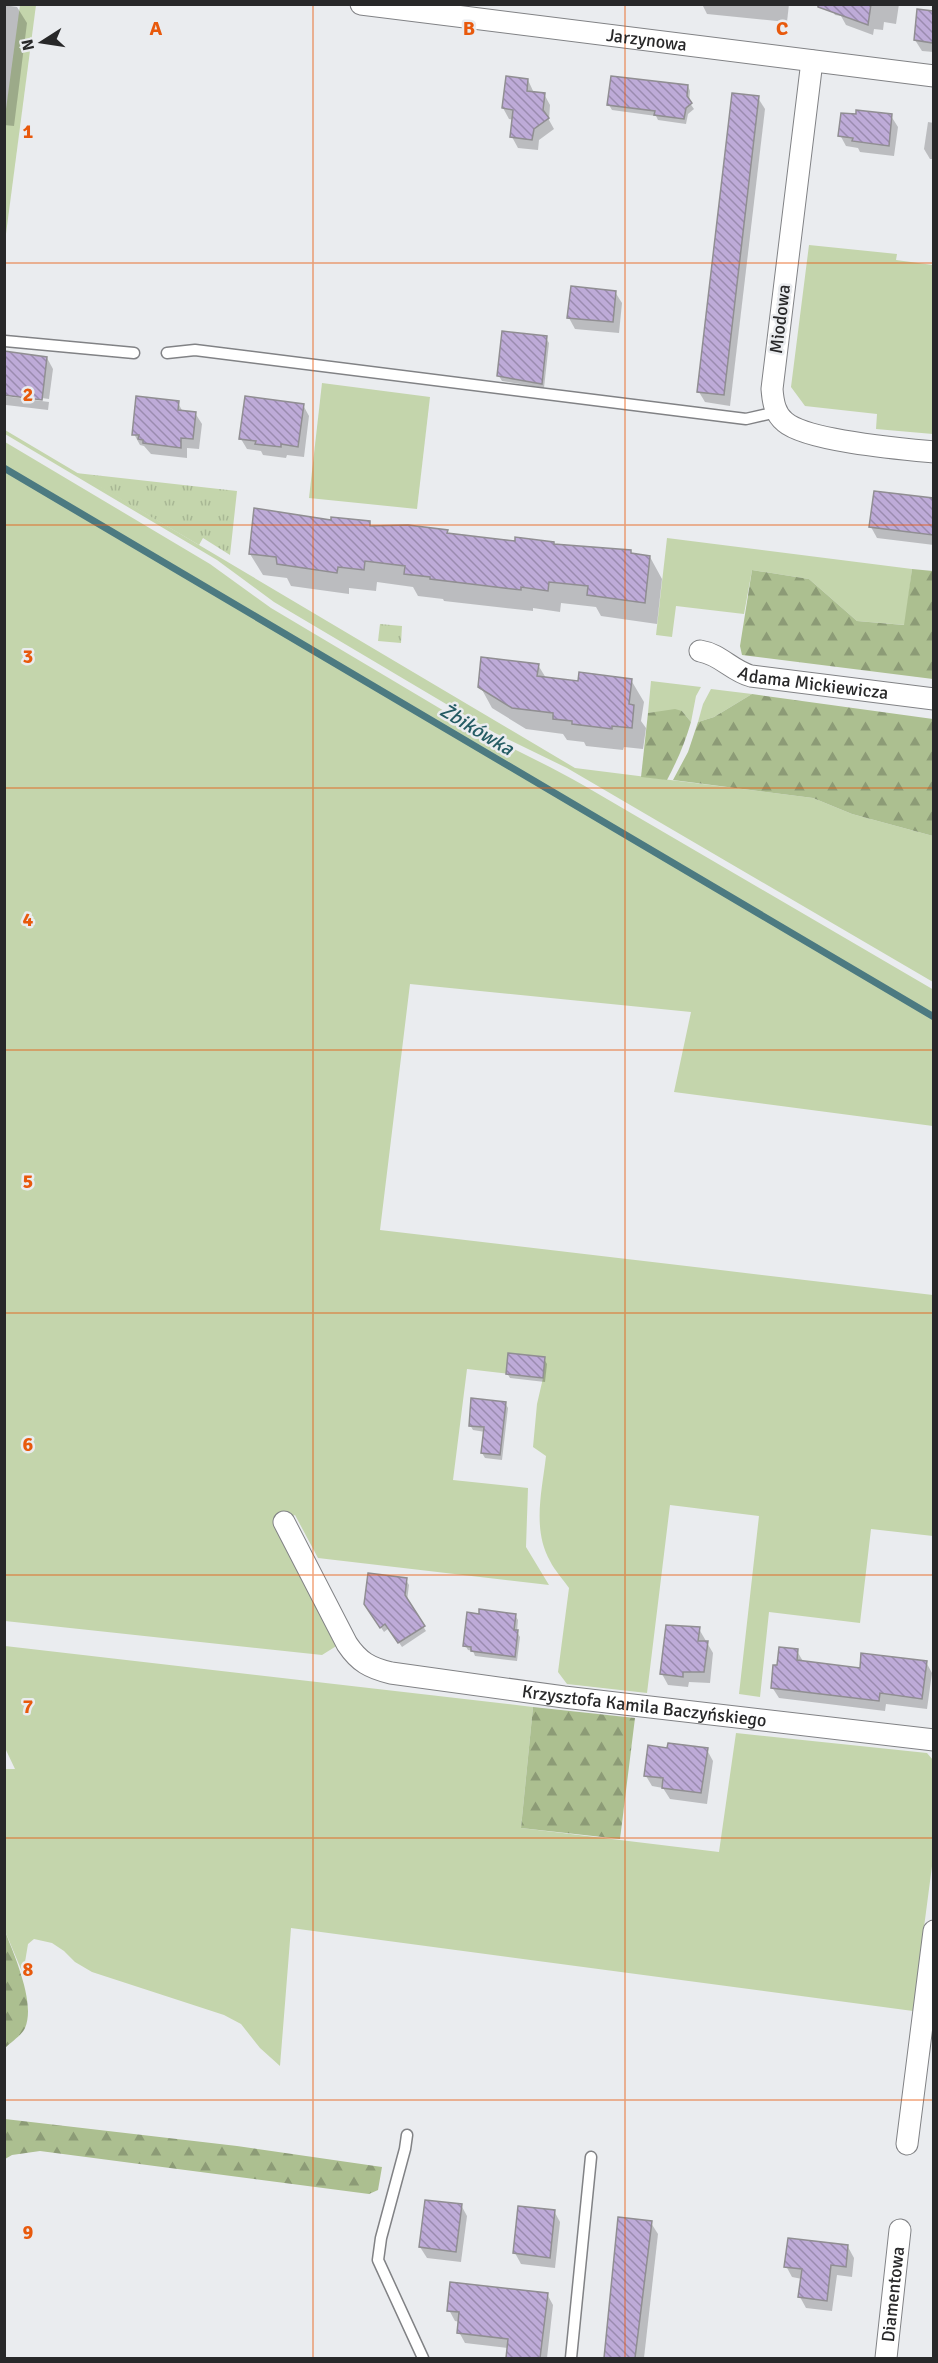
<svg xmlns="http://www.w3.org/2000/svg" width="938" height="2363" viewBox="0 0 938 2363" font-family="Signika,sans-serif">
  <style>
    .green { fill: #c4d5ac }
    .forest { fill: url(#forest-firs) }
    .park { fill: url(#park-tufts) }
    .shadow { fill: #0003 }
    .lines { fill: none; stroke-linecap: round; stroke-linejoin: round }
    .stream { stroke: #4c7a81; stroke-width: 7 }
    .building { fill: url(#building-back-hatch); stroke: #908e92; stroke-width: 1.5 }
    .lane-casing { stroke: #818285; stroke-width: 13 }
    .street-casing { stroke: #818285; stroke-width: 23 }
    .lane { stroke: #fff; stroke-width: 10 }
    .street { stroke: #fff; stroke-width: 21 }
    .grid { fill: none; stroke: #e8590c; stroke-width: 1.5; stroke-opacity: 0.55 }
    .labels { text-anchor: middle; stroke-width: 5; stroke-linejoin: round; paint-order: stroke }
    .street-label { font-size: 18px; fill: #282829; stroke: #eaecef }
    .water-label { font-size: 20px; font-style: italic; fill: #245b63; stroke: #eaecef }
    .grid-label { font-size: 20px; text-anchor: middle; font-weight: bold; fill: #e8590c; stroke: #eaecef; stroke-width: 5; stroke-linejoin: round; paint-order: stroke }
  </style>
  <defs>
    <pattern id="forest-firs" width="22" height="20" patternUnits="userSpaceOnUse" patternTransform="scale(1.5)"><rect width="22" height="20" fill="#acbf90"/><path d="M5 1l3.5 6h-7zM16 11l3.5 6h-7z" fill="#8c9b76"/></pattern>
    <pattern id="park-tufts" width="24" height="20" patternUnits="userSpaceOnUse" patternTransform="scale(1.5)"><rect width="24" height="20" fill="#c4d5ac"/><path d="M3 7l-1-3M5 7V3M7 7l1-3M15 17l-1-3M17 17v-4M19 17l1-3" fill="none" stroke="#a8b794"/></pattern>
    <pattern id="building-back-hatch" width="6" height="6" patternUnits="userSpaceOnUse" patternTransform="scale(1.5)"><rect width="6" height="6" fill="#beabd8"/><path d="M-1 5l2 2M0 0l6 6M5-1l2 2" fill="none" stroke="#9a8baf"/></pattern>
  </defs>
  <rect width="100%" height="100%" fill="#eaecef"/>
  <g class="green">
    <path d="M20 5H36L4 249V124Z"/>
    <path d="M809 245 897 254 896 260 933 265V434L876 429 877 414 805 406 791 387Z"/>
    <path d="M322 383 430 397 417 509 309 498Z"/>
    <path d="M5 430 575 768 813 798 852 814 933 836V982L567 768 495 733 274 602 217 560 5 434Z"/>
    <path d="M5 442 210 564 271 608 461 721C501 744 543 762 583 785L934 990 933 1126 674 1092 691 1012 410 984 380 1230 933 1295V1536L871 1529 860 1623 769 1612 760 1697 739 1694 759 1516 670 1505 647 1693 567 1684 558 1672 569 1588C563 1579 555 1571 550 1561 532 1529 542 1491 546 1456L533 1447 537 1404 543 1378 467 1369 453 1480 528 1488 526 1547 549 1585 318 1558 295 1515 277 1523 338 1645 322 1655 5 1621Z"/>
    <path d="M667 538 912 569 905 625 857 621 809 579 752 570 744 614 676 606 672 637 656 635Z"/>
    <path d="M651 681 701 687 696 696 691 722 682 711 648 713Z"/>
    <path d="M711 689 752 694 714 717 698 722 703 704Z"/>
    <path d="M5 1646 533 1707 521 1828 719 1852 736 1733 927 1753 933 1760 934 1851 913 2011 291 1928 280 2066 260 2048 241 2024 224 2015 92 1972 75 1962 64 1951 52 1943 34 1939 28 1944 23 1974 5 1931V1769H15L5 1748Z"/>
  </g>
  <g class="forest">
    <path d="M912 569 933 571V679L742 655 740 646 752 570 809 579 857 621 904 625Z"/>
    <path d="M752 694 933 719V836L852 814 813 798 673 780 688 752 698 722 714 717Z"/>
    <path d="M675 709 682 711 691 722C685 743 677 761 667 780L641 777 648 713Z"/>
    <path d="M533 1707 635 1718 620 1839 521 1828Z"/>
    <path d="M5 1931C14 1955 36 2003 25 2028 22 2035 10 2043 5 2048Z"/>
    <path d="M5 2119 237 2146 382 2167 378 2190 369 2194 40 2151 12 2155 5 2159Z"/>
  </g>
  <g class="park">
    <path d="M76 473 237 491 230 555 203 538 199 545Z"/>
    <path d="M380 624 402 626 401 643 378 641Z"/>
  </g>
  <g class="shadow">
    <path d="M702 4H789L787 22 707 14Z"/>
    <path d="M829 4H899L896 24 884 22 883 30 874 29 873 35 846 25 841 16 835 15Z"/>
    <path d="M4 5 17 7 27 23 14 126 4 125Z"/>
    <path d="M918 10 934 12V52L922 51 915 40Z"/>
    <path d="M528 80 534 93 544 94 550 105 549 120 554 129 539 140 538 150 518 148 512 137 514 120 509 119 503 108Z"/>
    <path d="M688 86 690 91 689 102 694 109 688 114 686 124 658 120 656 116 612 110 609 105Z"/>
    <path d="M758 98 765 109 730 406 705 402 699 392Z"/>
    <path d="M891 116 898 127 894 156 860 152 858 148 846 146 840 135Z"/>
    <path d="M928 122 934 123V159H930L924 149Z"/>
    <path d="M615 292 622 303 619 333 575 329 569 318Z"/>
    <path d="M546 338 549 343 544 388 502 381 499 376Z"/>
    <path d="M47 358 53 369 49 399 4 393Z"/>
    <path d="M4 396 49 402 48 410 6 405Z"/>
    <path d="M178 403 183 412 195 413 202 424 199 449 187 448V458L151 454 144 446 140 445 134 434Z"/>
    <path d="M303 405 309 416 304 457 287 455 286 458 263 455 261 451 247 449 241 439Z"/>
    <path d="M875 493 934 500V545L877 538 871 527Z"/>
    <path d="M332 522 369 523 372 527 447 531 448 534 631 552 632 555 650 557 662 579 657 624 601 616 596 607 561 603 560 612 533 608V611L444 601 443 599 418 596 413 587 377 582 376 591 349 588V594L291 586 287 578 263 575 250 554Z"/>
    <path d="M538 665 546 678 579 682 631 680 644 702 641 721 646 728 643 749 624 747 623 750 586 746 584 742 567 740 563 734 526 729 492 708 480 686Z"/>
    <path d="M544 1359 547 1364 545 1382 510 1378 507 1373Z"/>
    <path d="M505 1403 508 1408 502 1460 485 1458 482 1453 485 1432 473 1430 470 1425Z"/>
    <path d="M406 1580 409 1585 407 1601 426 1631 402 1647 389 1628 384 1632 369 1610Z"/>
    <path d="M515 1615 518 1620 517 1632 520 1637 517 1661 475 1656 473 1651 468 1650 465 1645Z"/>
    <path d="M699 1629 713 1653 710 1683 689 1682 688 1687 668 1685 662 1674Z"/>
    <path d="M797 1651 804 1663 861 1670 926 1662 932 1673 927 1709 886 1704 885 1711 779 1698 772 1687Z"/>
    <path d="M669 1749 707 1750 713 1761 707 1804 670 1799 663 1788 652 1786 646 1776Z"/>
    <path d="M461 2205 467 2216 461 2262 427 2258 420 2247Z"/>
    <path d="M554 2211 560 2222 555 2268 521 2264 515 2253Z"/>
    <path d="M619 2219 651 2223 658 2234 644 2358H604Z"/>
    <path d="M848 2247 854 2258 852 2277 837 2275 832 2311 806 2308 800 2297 802 2279 792 2277 786 2266Z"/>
    <path d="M547 2294 553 2305 547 2358H507L508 2348 465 2343 459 2332 460 2322 455 2321 449 2310Z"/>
  </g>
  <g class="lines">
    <path class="stream" d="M4 468 934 1017"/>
  </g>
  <g class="building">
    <path d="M818 4H871L868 25 818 7Z"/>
    <path d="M917 9 933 11V43L914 40Z"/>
    <path d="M506 76 528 79 527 91 545 93 543 110 549 118 534 129 532 140 510 137 513 110 502 108Z"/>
    <path d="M611 76 688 85 687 96 692 103 686 108 684 119 654 115 655 111 607 105Z"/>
    <path d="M732 93 759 96 724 395 697 392Z"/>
    <path d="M856 110 892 114 889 146 852 141 853 138 838 136 841 113 856 114Z"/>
    <path d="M571 286 616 291 613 322 567 318Z"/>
    <path d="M502 331 547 336 542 384 497 376Z"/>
    <path d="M4 351 47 357 42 400 4 395Z"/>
    <path d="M136 396 179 401 178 410 196 412 193 439 181 438V448L143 443V440L138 439 139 435H132Z"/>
    <path d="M245 396 304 404 298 447 281 444V447L255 444 256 441 239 439Z"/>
    <path d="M874 491 933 498V535L869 527Z"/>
    <path d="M254 508 331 520V517L370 521V526L408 525 448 530 447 533 515 541V537L554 542V544L631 550V553L650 556 645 603 587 595 588 586 549 582 548 591 521 587V590L430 579V577L404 574 405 566 365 561 364 570 338 567 337 573 277 564 276 557 249 554Z"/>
    <path d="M481 657 539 664 537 676 578 681 579 672 632 679 629 704 634 705 632 728 612 726V729L572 724V721L553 719V713L512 708 478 687Z"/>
    <path d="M508 1353 545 1357 543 1378 506 1374Z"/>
    <path d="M471 1398 506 1402 500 1455 481 1453 484 1427 469 1426Z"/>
    <path d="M368 1573 407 1578 405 1595 425 1626 398 1643 385 1624 380 1628 364 1604Z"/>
    <path d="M479 1609 516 1614 514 1630H518L515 1657 471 1651V1647L463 1646 467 1612 479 1614Z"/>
    <path d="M666 1625 700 1627 698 1641H708L704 1672H683V1677L660 1674Z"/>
    <path d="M779 1647 798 1649 797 1660 860 1668 861 1653 927 1661 922 1699 880 1693 879 1701 771 1688 773 1665H777Z"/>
    <path d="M668 1743 708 1748 701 1793 662 1788 663 1778 644 1776 648 1745 667 1748Z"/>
    <path d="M425 2200 462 2204 456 2252 419 2247Z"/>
    <path d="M518 2206 555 2210 550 2258 513 2253Z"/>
    <path d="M618 2217 652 2221 635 2358H604Z"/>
    <path d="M788 2238 848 2245 846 2267 831 2265 827 2301 798 2297 802 2269 784 2267Z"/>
    <path d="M450 2282 548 2293 540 2358H506L508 2339 457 2333 459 2312 447 2311Z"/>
  </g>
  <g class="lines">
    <g class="lane-casing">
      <g id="lane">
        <path d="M5 341 134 353"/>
        <path d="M167 353 195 350 746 419 777 412"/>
        <path d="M407 2135 405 2149 381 2238 378 2260 423 2358"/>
        <path d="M571 2358 591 2157"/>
      </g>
    </g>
    <g class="street-casing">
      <g id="street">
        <path id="s1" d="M361 4 934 76"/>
        <path d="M812 61 772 389C773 402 775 414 785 422 807 441 902 449 934 452"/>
        <path id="s2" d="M700 651C720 654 732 671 751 676L934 699"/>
        <path id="s3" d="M284 1522 347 1644C359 1662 370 1668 391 1673L564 1697 934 1740"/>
        <path d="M907 2144 934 1931"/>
        <path id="s4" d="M886 2358 900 2230"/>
      </g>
    </g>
    <use href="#lane" class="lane"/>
    <use href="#street" class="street"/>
  </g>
  <path class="grid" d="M313 4V2358M625 4V2358M4 263H934M4 525H934M4 788H934M4 1050H934M4 1313H934M4 1575H934M4 1838H934M4 2100H934"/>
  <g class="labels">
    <g class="street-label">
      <text dy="6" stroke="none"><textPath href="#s1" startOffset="288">Jarzynowa</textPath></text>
      <text transform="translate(780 319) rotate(-83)" y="6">Miodowa</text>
      <text dy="6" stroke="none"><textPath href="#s2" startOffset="120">Adama Mickiewicza</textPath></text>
      <text dy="6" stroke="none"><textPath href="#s3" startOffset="447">Krzysztofa Kamila Baczyńskiego</textPath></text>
      <text dy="6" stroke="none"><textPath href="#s4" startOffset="64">Diamentowa</textPath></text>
    </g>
    <g class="water-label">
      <text transform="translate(477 729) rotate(31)" y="7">Żbikówka</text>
    </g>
  </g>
  <g class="grid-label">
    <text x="156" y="35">A</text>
    <text x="469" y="35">B</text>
    <text x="782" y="35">C</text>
    <text x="28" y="138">1</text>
    <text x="28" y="401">2</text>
    <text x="28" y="663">3</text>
    <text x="28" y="926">4</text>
    <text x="28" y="1188">5</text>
    <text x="28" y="1451">6</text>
    <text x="28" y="1713">7</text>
    <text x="28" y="1976">8</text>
    <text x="28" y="2239">9</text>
  </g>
  <rect width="938" height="2363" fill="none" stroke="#282829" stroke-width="12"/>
  <g transform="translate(42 42) rotate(258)" stroke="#eaecef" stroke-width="4.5" paint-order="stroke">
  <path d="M0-4.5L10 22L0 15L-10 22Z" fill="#282829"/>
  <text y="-9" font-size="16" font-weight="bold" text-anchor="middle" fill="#282829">N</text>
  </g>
</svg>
